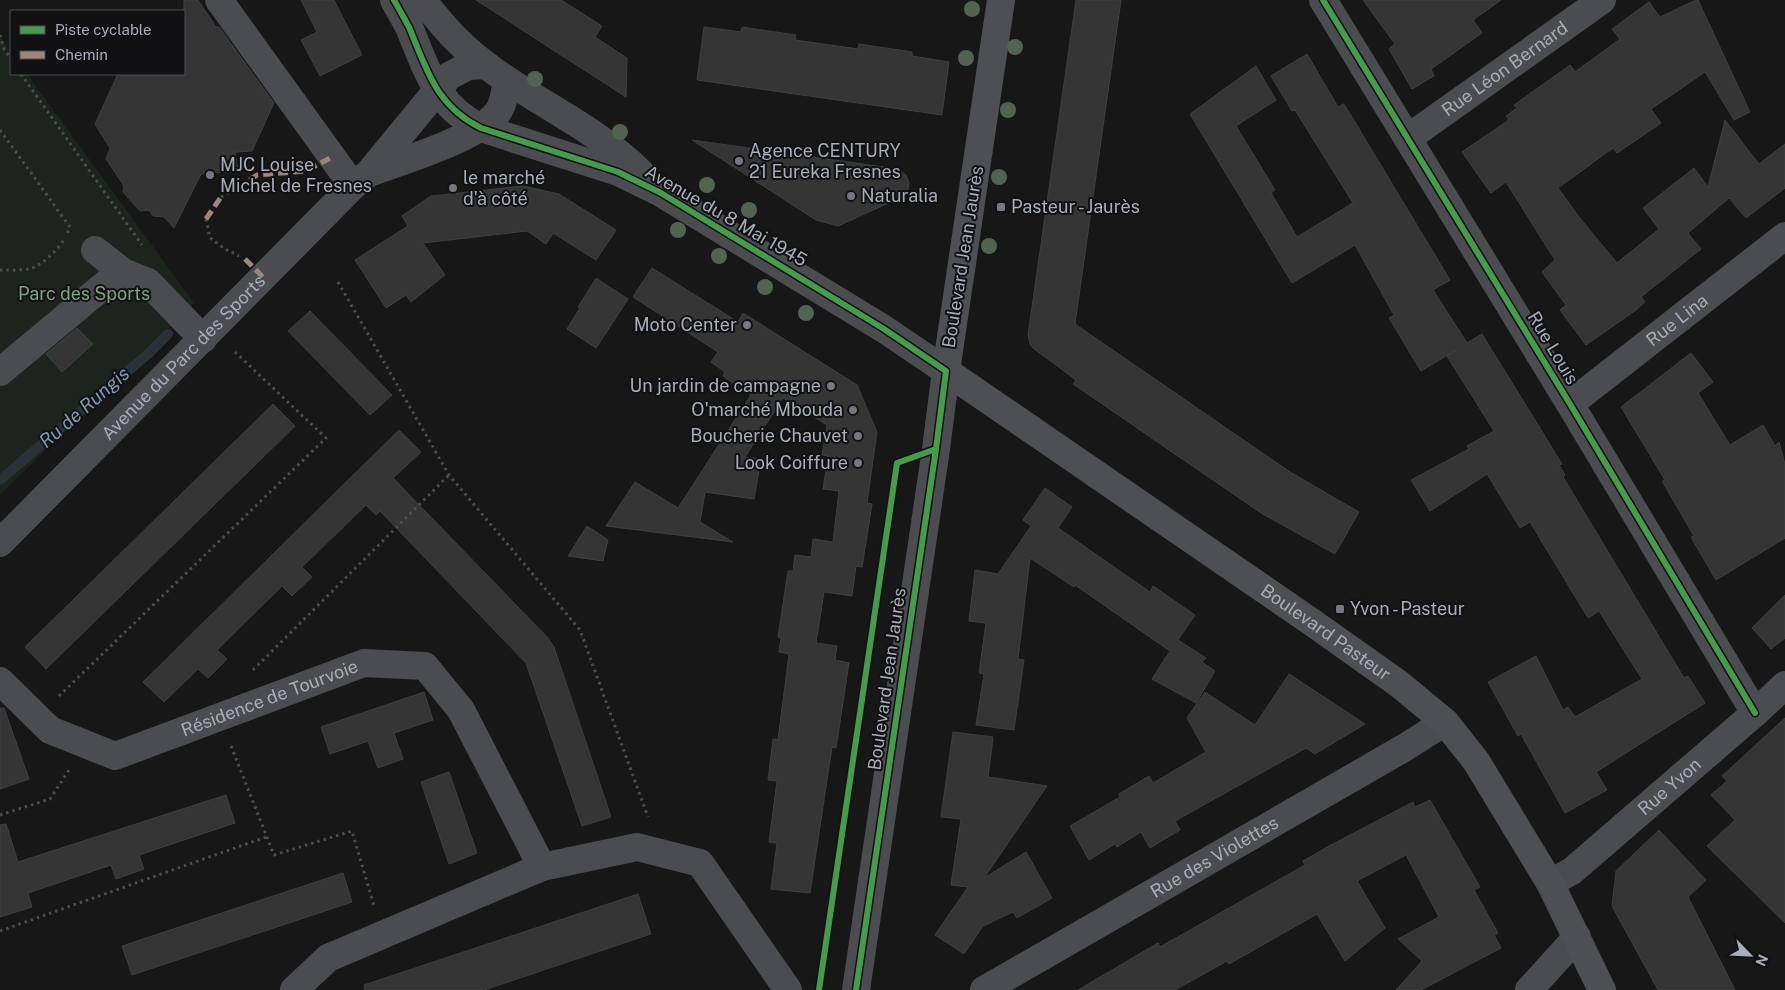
<svg xmlns="http://www.w3.org/2000/svg" width="1785" height="990" viewBox="0 0 1785 990" font-family="'Public Sans',sans-serif">
  <style>
    .green { fill: #1d241e }
    .lines { fill: none; stroke-linecap: round; stroke-linejoin: round }
    .stream { stroke: #2a3239; stroke-width: 10 }
    .building { fill: #353536; stroke: #3f4043 }
    .path { stroke: #4d4e52; stroke-width: 3; stroke-dasharray: 2.5 4; stroke-linecap: butt }
    .minor { stroke: #4b4c50; stroke-width: 28 }
    .major { stroke: #4d4f52; stroke-width: 28 }
    .quiet { stroke: #a18479; stroke-width: 5; stroke-dasharray: 10 5; stroke-linecap: butt }
    .cycleway-casing { stroke: #111113; stroke-width: 9 }
    .cycleway { stroke: #469c4c; stroke-width: 6 }
    .tree { fill: #506451 }
    .poi-dot { fill: #757880; stroke: #111113; stroke-width: 2 }
    .labels { text-anchor: middle; stroke-width: 4; stroke-linejoin: round; paint-order: stroke }
    .street-label { font-size: 18px; fill: #a8adb8; stroke: #111113 }
    .poi-label { font-size: 18px; fill: #a8adb8; stroke: #111113; text-anchor: start }
    .park-label { font-size: 18px; fill: #7fa381; stroke: #111113 }
    .water-label { font-size: 19px; font-style: italic; fill: #7f9bb3; stroke: #111113 }
  </style>
  <rect width="100%" height="100%" fill="#171717"/>
  <path class="green" d="M0 37 11 52V74H27L194 303 0 495Z"/>
  <g class="lines">
    <path class="stream" d="M0 480 149 353 168 334"/>
  </g>
  <g class="building">
    <path d="M184 0H198L216 27H219L274 103 252 151 235 152 238 171 201 174 174 228 164 217 153 216 149 210 140 211 123 192 124 186 106 159 110 148 95 124 118 74H184Z"/>
    <path d="M301 0H334L362 55 320 76 301 40 317 32Z"/>
    <path d="M476 0H561L602 26 595 37 627 58 626 97Z"/>
    <path d="M1076 0H1121L1075 324 1290 472 1359 512 1335 554 1261 513 1073 384 1076 380 1033 348 1030 344 1028 335Z"/>
    <path d="M1363 0H1501L1473 20 1482 33 1431 69 1434 76 1412 89 1389 49 1395 44Z"/>
    <path d="M1696 0H1698L1750 112 1734 120 1705 72 1651 109 1661 123 1617 153 1613 148 1558 188 1579 217 1617 263 1659 229 1643 208 1694 168 1708 187 1725 120 1759 164 1785 144V188L1746 218 1729 198 1688 233 1701 249 1641 297 1645 302 1636 310 1586 345 1560 310 1566 305 1542 272 1555 260 1506 182 1491 193 1462 152 1509 120 1506 116 1517 108 1514 105 1545 83 1570 65 1575 72 1620 39 1612 29 1649 2 1660 17Z"/>
    <path d="M704 27 741 32 742 27 796 35 795 40 858 49 859 44 912 52V56L949 62 942 115 697 80Z"/>
    <path d="M1307 54 1338 107 1344 104 1450 280 1433 290 1467 343 1482 334 1562 464 1559 465 1565 475 1563 477 1684 678 1688 676 1705 703 1596 772 1607 790 1565 813 1521 734 1518 736 1488 682 1536 656 1563 710 1568 707 1575 717 1642 679 1599 611 1588 618 1530 522 1520 528 1487 474 1430 511 1411 480 1469 449 1467 446 1494 431 1447 356 1456 350 1421 371 1389 318 1394 315 1355 245 1292 283 1190 114 1256 66 1276 100 1236 126 1275 190 1271 193 1297 237 1353 203 1295 110 1292 111 1271 76Z"/>
    <path d="M692 140 898 169 906 175 909 183 908 190 904 196 838 226 816 220Z"/>
    <path d="M523 186 559 194 616 230 596 260 553 233 546 244 527 231 423 243 445 275 411 302 406 295 386 308 355 260 408 226 402 216 431 196Z"/>
    <path d="M652 268 738 322 743 313 857 385 877 432 867 503 872 504 862 567 856 566 852 596 824 592 816 643 837 646 835 660 849 663 836 748 832 747 810 893 771 889 777 843 769 842 777 781 768 780 773 739 778 740 789 654 779 652 781 638 778 637 788 571H793L795 555 811 557 813 539 833 542 839 491 823 489 828 456 822 455 827 425 783 398 745 457 761 459 754 499 705 492 700 522 733 542 606 526 635 482 678 508 751 395 723 376 725 372 711 362 718 352 633 297Z"/>
    <path d="M596 278 628 299 596 348 567 329 580 308 578 307Z"/>
    <path d="M310 311 392 395 370 415 288 331Z"/>
    <path d="M77 328 93 344 62 372 46 354Z"/>
    <path d="M1691 353 1713 382 1698 393 1730 445 1763 425 1775 446 1779 442 1785 464V538L1716 580 1691 537 1694 536 1662 481 1665 480 1621 407Z"/>
    <path d="M273 404 295 426 46 669 25 647Z"/>
    <path d="M399 430 421 452 393 478 548 638 554 647 611 817 582 826 526 663 380 511 376 515 366 505 302 567 312 577 292 596 282 586 217 650 227 659 208 678 198 669 164 702 143 682Z"/>
    <path d="M1045 488 1072 507 1058 528 1150 592 1153 586 1195 615 1178 640 1206 658 1202 662 1215 671 1196 703 1152 679 1170 651 1075 585 1074 587 1030 558 1018 659 1024 660 1014 730 976 725 984 674 979 673 986 623 969 621 975 570 998 574 1031 526 1023 520Z"/>
    <path d="M587 526 608 540 603 561 568 556Z"/>
    <path d="M1785 595V638L1771 649 1752 628Z"/>
    <path d="M1289 674 1365 724 1315 754 1306 748 1175 821 1180 830 1150 848 1141 832 1117 847 1115 844 1089 860 1070 826 1120 797 1119 794 1149 776 1153 783 1206 752 1187 718 1205 692 1255 725Z"/>
    <path d="M424 692 433 720 394 733 403 759 378 768 368 741 330 754 321 727Z"/>
    <path d="M0 708H4L29 779 0 789Z"/>
    <path d="M1785 718V923L1707 846 1735 820 1711 795 1727 781 1722 776Z"/>
    <path d="M953 732 993 737 988 777 1047 786 984 878 1026 852 1052 898 1017 918 1013 912 983 926 964 954 935 935 968 887 951 885 961 819 941 817Z"/>
    <path d="M449 772 477 853 449 864 421 782Z"/>
    <path d="M226 795 235 823 139 855 144 869 116 879 111 865 28 893 32 907 0 917V825L6 824 18 862Z"/>
    <path d="M1430 800 1480 887 1474 890 1498 933 1494 935 1501 948 1421 990H1396L1422 961 1398 939 1439 917 1406 855 1357 881 1385 928 1345 961 1317 914 1229 964 1227 961 1175 990H1078L1158 943 1160 947 1305 865 1303 861 1331 845 1413 802 1415 807Z"/>
    <path d="M1659 830 1706 880 1688 897 1735 990H1658L1612 906 1616 871Z"/>
    <path d="M343 873 352 902 132 975 122 946Z"/>
    <path d="M638 894 651 934 484 990H365L364 985Z"/>
  </g>
  <g class="lines">
    <g class="path">
      <path d="M0 35 4 49 11 59"/>
      <path d="M21 74 142 245"/>
      <path d="M0 130 70 227 67 233"/>
      <path d="M221 197 237 188"/>
      <path d="M206 219 210 238 225 249 239 256"/>
      <path d="M0 270C10 270 23 271 32 268 44 263 58 250 64 239"/>
      <path d="M338 282 449 475 580 630 648 817"/>
      <path d="M253 670 449 475"/>
      <path d="M59 696 326 438 234 351"/>
      <path d="M231 746 274 855 352 831 374 906"/>
      <path d="M0 815 50 799 69 770"/>
      <path d="M0 931 266 837"/>
    </g>
    <g class="minor">
      <path d="M219 0 353 186"/>
      <path d="M394 0C399 9 404 18 409 27 427 70 436 106 481 128L618 172 661 193 884 329 946 371 936 449 856 990"/>
      <path d="M423 0C428 9 436 16 442 24 496 89 583 114 642 174"/>
      <path d="M1323 0 1570 404 1755 713"/>
      <path id="s1" d="M1408 138 1602 0"/>
      <path d="M369 173C401 161 477 139 497 113 504 105 505 91 507 80"/>
      <path d="M95 250 123 272 148 282 203 339"/>
      <path d="M0 372 114 277 123 272"/>
      <path id="s2" d="M1570 404 1785 236"/>
      <path id="s3" d="M0 543 353 186 369 173 449 76 468 66 486 65"/>
      <path id="s4" d="M0 681 50 730 115 756 364 663 425 666 461 710 542 867"/>
      <path id="s5" d="M1550 883 1572 871 1755 713 1785 685"/>
      <path d="M294 990 328 958 542 867 637 847 700 863 788 990"/>
      <path id="s6" d="M984 990 1404 748 1445 722"/>
      <path d="M1529 990 1577 937"/>
    </g>
    <path class="major" id="s7" d="M1001 0 946 371 1313 623 1399 684 1445 722 1476 761 1550 883 1602 990"/>
    <g class="quiet">
      <path d="M237 188 257 175 306 171 332 157"/>
      <path d="M206 219 221 197"/>
      <path d="M245 259 263 277"/>
    </g>
    <g class="cycleway-casing">
      <g id="cycleway">
        <path d="M394 0C399 9 404 18 409 27 427 70 436 106 481 128L618 172 661 193 884 329 946 371 936 449 856 990"/>
        <path d="M1323 0 1570 404 1755 713"/>
        <path d="M819 990 897 463 936 449"/>
      </g>
    </g>
    <use href="#cycleway" class="cycleway"/>
  </g>
  <g class="tree">
    <circle cx="972" cy="9" r="8"/>
    <circle cx="1015" cy="47" r="8"/>
    <circle cx="966" cy="58" r="8"/>
    <circle cx="535" cy="79" r="8"/>
    <circle cx="1008" cy="110" r="8"/>
    <circle cx="620" cy="132" r="8"/>
    <circle cx="999" cy="177" r="8"/>
    <circle cx="707" cy="185" r="8"/>
    <circle cx="749" cy="210" r="8"/>
    <circle cx="678" cy="230" r="8"/>
    <circle cx="989" cy="246" r="8"/>
    <circle cx="719" cy="256" r="8"/>
    <circle cx="765" cy="287" r="8"/>
    <circle cx="806" cy="313" r="8"/>
  </g>
  <g class="poi-dot">
    <circle cx="739" cy="161" r="5"/>
    <circle cx="210" cy="175" r="5"/>
    <circle cx="453" cy="188" r="5"/>
    <circle cx="851" cy="196" r="5"/>
    <rect x="996" y="202" width="10" height="10" rx="2.5"/>
    <circle cx="747" cy="325" r="5"/>
    <circle cx="831" cy="386" r="5"/>
    <circle cx="853" cy="410" r="5"/>
    <circle cx="858" cy="436" r="5"/>
    <circle cx="858" cy="463" r="5"/>
    <rect x="1335" y="604" width="10" height="10" rx="2.5"/>
  </g>
  <g class="labels">
    <g class="street-label">
      <text dy="6" stroke="none"><textPath href="#s1" startOffset="119">Rue Léon Bernard</textPath></text>
      <text transform="translate(726 216) rotate(30)" y="6">Avenue du 8 Mai 1945</text>
      <text transform="translate(963 257) rotate(-81)" y="6">Boulevard Jean Jaurès</text>
      <text dy="6" stroke="none"><textPath href="#s2" startOffset="136">Rue Lina</textPath></text>
      <text transform="translate(1553 348) rotate(59)" y="6">Rue Louis</text>
      <text dy="6" stroke="none"><textPath href="#s3" startOffset="261">Avenue du Parc des Sports</textPath></text>
      <text dy="6" stroke="none"><textPath href="#s7" startOffset="836">Boulevard Pasteur</textPath></text>
      <text transform="translate(887 679) rotate(-82)" y="6">Boulevard Jean Jaurès</text>
      <text dy="6" stroke="none"><textPath href="#s4" startOffset="305">Résidence de Tourvoie</textPath></text>
      <text dy="6" stroke="none"><textPath href="#s5" startOffset="154">Rue Yvon</textPath></text>
      <text dy="6" stroke="none"><textPath href="#s6" startOffset="266">Rue des Violettes</textPath></text>
    </g>
    <g class="poi-label">
      <text x="749" y="157">Agence CENTURY<tspan x="749" dy="21">21 Eureka Fresnes</tspan></text>
      <text x="220" y="171">MJC Louise<tspan x="220" dy="21">Michel de Fresnes</tspan></text>
      <text x="463" y="184">le marché<tspan x="463" dy="21">d'à côté</tspan></text>
      <text x="861" y="202">Naturalia</text>
      <text x="1011" y="213">Pasteur - Jaurès</text>
      <text x="737" y="331" text-anchor="end">Moto Center</text>
      <text x="821" y="392" text-anchor="end">Un jardin de campagne</text>
      <text x="843" y="416" text-anchor="end">O'marché Mbouda</text>
      <text x="848" y="442" text-anchor="end">Boucherie Chauvet</text>
      <text x="848" y="469" text-anchor="end">Look Coiffure</text>
      <text x="1350" y="615">Yvon - Pasteur</text>
    </g>
    <g class="park-label">
      <text x="84" y="300">Parc des Sports</text>
    </g>
    <g class="water-label">
      <text transform="translate(84 407) rotate(-41)" y="7">Ru de Rungis</text>
    </g>
  </g>
  <rect x="10" y="10" width="175" height="65" fill="#111113" stroke="#4d4f55"/>
  <rect x="20" y="26" width="25" height="8" fill="#469c4c" stroke="#4d4f55"/>
  <text x="55" y="35" font-size="15" fill="#a8adb8">Piste cyclable</text>
  <rect x="20" y="51" width="25" height="8" fill="#a18479" stroke="#4d4f55"/>
  <text x="55" y="60" font-size="15" fill="#a8adb8">Chemin</text>
  <g transform="translate(1750 955) rotate(114)" stroke="#111113" stroke-width="4" paint-order="stroke">
  <path d="M0-4L9 19L0 12L-9 19Z" fill="#a8adb8"/>
  <text y="-8" font-size="14" font-weight="bold" text-anchor="middle" fill="#a8adb8">N</text>
  </g>
</svg>
